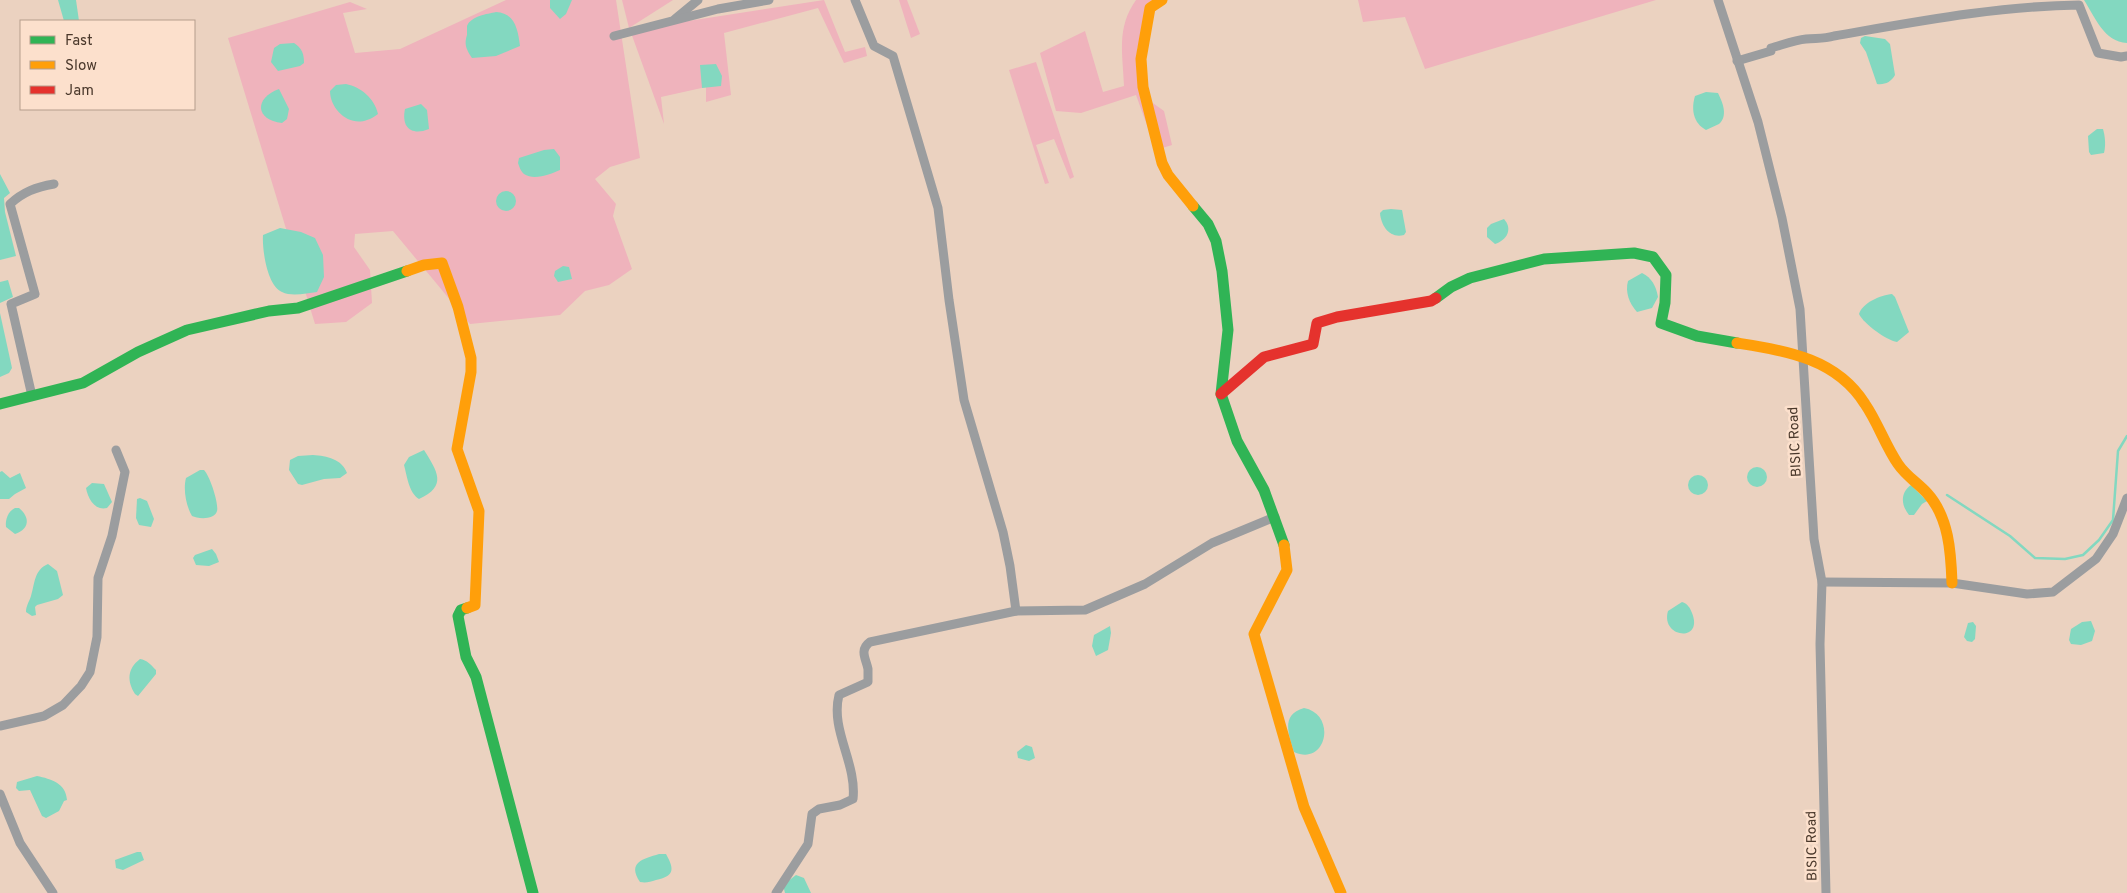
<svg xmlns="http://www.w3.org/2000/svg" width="2127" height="893" viewBox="0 0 2127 893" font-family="Overpass,sans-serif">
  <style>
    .green { fill: #efb3bc }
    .water { fill: #83d8c0 }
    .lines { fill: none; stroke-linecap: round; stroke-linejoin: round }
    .stream { stroke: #83d8c0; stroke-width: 2.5 }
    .street { stroke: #9b9d9f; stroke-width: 9 }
    .fast { stroke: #30b455; stroke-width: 11 }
    .slow { stroke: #ff9f0a; stroke-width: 11 }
    .jam { stroke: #e5322d; stroke-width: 11 }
    .labels { text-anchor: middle; stroke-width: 5; stroke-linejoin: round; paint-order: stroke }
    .street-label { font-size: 14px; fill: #4a382b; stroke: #fce0cc }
  </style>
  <rect width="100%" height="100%" fill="#ebd2c0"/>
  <g class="green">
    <path d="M506 0H616L640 158 610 167 595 179 616 204 613 216 632 269 609 285 585 291 560 315 470 324 393 231 355 234 354 247 370 270 372 303 346 322 315 324 228 38 350 2 367 9 343 13 355 53 400 49Z"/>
    <path d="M622 0H673L629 28Z"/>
    <path d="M824 0 845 52 865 47 867 56 844 63 818 8 724 33 731 95 706 102V87L661 97 664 124 630 30Z"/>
    <path d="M899 0H907L920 34 911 38Z"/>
    <path d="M1136 0H1154L1137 49 1150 101 1164 111 1172 145 1156 150 1136 95 1081 113 1056 111 1040 53 1085 31 1103 92 1124 86C1123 54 1116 28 1136 0Z"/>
    <path d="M1358 0H1656L1425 69 1405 17 1363 22Z"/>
    <path d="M1036 62 1074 177 1070 179 1054 139 1036 145 1049 183 1045 184 1009 70Z"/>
  </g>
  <g class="water">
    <path d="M58 0H76L79 21H64Z"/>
    <path d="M550 0H572L566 14 560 19 550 8Z"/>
    <path d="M2084 0H2127V43C2104 42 2095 17 2084 0Z"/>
    <path d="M496 12C515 13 518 30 520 46L496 56 472 58C466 49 464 44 467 35 467 32 467 29 467 26 471 16 487 14 496 12Z"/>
    <path d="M1865 36 1885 39 1890 44 1895 75C1891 82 1885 85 1877 84L1866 52 1860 43 1861 38Z"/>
    <path d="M294 43C302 48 304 54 304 63L300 66 278 71 271 62 274 48 280 44Z"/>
    <path d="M716 64 722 76 721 86 702 88 700 65Z"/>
    <path d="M346 84C361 87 375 99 378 114 375 116 371 119 367 120 349 127 330 109 330 91L336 85Z"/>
    <path d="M279 89 289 109 287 119 282 123C255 120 254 98 279 89Z"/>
    <path d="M1706 92 1718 93C1723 103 1728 116 1719 124L1706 130C1693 123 1691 109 1695 96Z"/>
    <path d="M421 104 427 110 429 129C412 136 401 128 405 109Z"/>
    <path d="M2097 129H2103C2105 136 2106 145 2104 153L2091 155 2089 152 2088 136Z"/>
    <path d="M554 149 560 157V170C551 174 534 181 524 174 521 172 519 166 518 163L519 158 544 150Z"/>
    <path d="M0 174 10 193 4 198 5 212 16 256 0 260Z"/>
    <circle cx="506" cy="201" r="10"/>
    <path d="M1391 209 1402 210 1406 232 1404 235C1390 239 1381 226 1380 213L1383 210Z"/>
    <path d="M1504 219C1513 229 1507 240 1495 244L1487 237V228L1491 224Z"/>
    <path d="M280 228 301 232 315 238 323 255 324 277 317 292C307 293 292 297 282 292 267 286 262 249 263 235Z"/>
    <path d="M563 266 569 267 572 279 558 282 554 276 555 271Z"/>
    <path d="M1642 273C1652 278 1656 286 1658 297L1652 308 1637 312C1629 303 1625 292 1628 281Z"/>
    <path d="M8 280 13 297 0 303V282Z"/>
    <path d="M1892 294 1895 297 1909 332 1897 342C1886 340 1864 324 1859 314 1862 303 1881 295 1892 294Z"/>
    <path d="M0 313 12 368 9 373 0 377Z"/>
    <path d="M424 450C437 471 448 486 419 499 409 493 407 476 404 465L409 457Z"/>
    <path d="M313 455C327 456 342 459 347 473L340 478 324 479 302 485 298 484 289 470 290 460 298 456Z"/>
    <circle cx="1757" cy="477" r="10"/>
    <path d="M200 470H204C210 476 219 504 217 511 215 520 198 519 192 516 186 506 183 489 186 478Z"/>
    <path d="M2 471 10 478 20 473 26 488 15 494 9 499H0V472Z"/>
    <circle cx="1698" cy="485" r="10"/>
    <path d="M92 483 104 484 112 502 107 508C95 511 88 499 86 488Z"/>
    <path d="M1911 485 1927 501 1922 504 1914 515H1909C1901 505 1900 493 1911 485Z"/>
    <path d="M140 498 147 501 154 519 151 527 139 525 136 518 137 499Z"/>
    <path d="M15 508H19C30 517 30 529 15 534L6 527C5 520 8 511 15 508Z"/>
    <path d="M212 549 216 554 219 562 209 566 196 565 193 558 195 555Z"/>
    <path d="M48 564 57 571 63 595 58 599 37 605 35 607 36 615 32 616 26 612C26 606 29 602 31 596 35 583 34 570 48 564Z"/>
    <path d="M1682 602C1688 604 1690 608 1692 613 1704 643 1660 638 1668 611Z"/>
    <path d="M2091 621 2095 631 2092 641 2081 645 2071 644 2069 640 2071 629 2082 622Z"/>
    <path d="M1973 622 1976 626 1975 639 1972 642 1967 641 1964 637 1968 623Z"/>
    <path d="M1110 626 1111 633 1108 650 1096 656 1092 646 1094 635Z"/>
    <path d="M140 659C147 660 151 665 156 670V674L138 696 135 694C127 681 127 669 140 659Z"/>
    <path d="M1304 708C1337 714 1327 767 1294 752 1289 735 1280 715 1304 708Z"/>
    <path d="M1026 745 1032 747 1035 758 1029 761 1018 758 1017 752Z"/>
    <path d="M37 776C51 779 66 783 67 800L64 801 59 811 46 818 42 816 30 790 19 791 16 788 17 782Z"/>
    <path d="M137 852H141L144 860 123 870 116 868 115 860Z"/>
    <path d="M659 854H666C675 870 674 876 656 880 650 882 646 883 640 882 627 862 643 859 659 854Z"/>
    <path d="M796 875 804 878 811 893H785L783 885Z"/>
  </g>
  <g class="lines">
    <path class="stream" d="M1947 495 2010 536 2035 558 2065 559 2083 555 2099 540 2113 520 2118 451 2127 436"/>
    <g class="street">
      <path d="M855 0 874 46 893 56 938 208 949 300 964 400 1003 532 1010 566 1016 611"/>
      <path d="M1718 0 1758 122 1782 218 1800 309 1814 539 1822 582 1820 644 1826 893"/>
      <path d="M675 19 698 0"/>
      <path d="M614 36 718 9 769 0"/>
      <path d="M1737 61 1771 51V48C1782 45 1795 40 1806 39 1817 38 1824 39 1834 36 1915 22 1997 6 2079 5L2098 53 2121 57 2127 56"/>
      <path d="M32 396 11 304 35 294 10 204C23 192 36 187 54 184"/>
      <path d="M1822 582 1952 583 2027 594 2053 592 2096 559 2113 534 2127 498"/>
      <path d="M0 726 44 716 63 705 81 686 90 672 97 637 98 578 112 536 125 472 116 450"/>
      <path d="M0 794 20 843 53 893"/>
      <path d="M776 893 808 844 812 814 819 809 840 805 853 799C857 763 830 730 839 695L868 682C868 678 868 673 868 669 866 659 859 650 870 642L1016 611 1085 610 1145 584 1212 543 1275 517"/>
    </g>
    <g class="fast">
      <path d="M1193 206 1208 224 1216 241 1222 271 1228 330 1221 394 1237 441 1264 490 1284 545"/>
      <path d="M1436 298 1451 287 1470 278 1544 259 1634 253 1653 257 1666 275 1665 303 1661 323 1697 336 1737 343"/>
      <path d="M0 404 83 383 138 352 187 330 269 311 298 308 407 271"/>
      <path d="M467 608 461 610 458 616 466 657 476 677 533 893"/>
    </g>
    <g class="slow">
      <path d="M1162 0 1150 8 1141 59 1143 87 1162 163 1168 175 1193 206"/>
      <path d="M407 271 424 265 442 263 458 307 471 358V372L457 449 479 511 475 605 467 608"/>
      <path d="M1737 343C1786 351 1836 358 1865 404 1878 423 1885 445 1898 464 1906 476 1918 483 1927 493 1949 517 1951 553 1952 583"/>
      <path d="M1284 545 1287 570 1254 634 1304 807 1341 893"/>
    </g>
    <path class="jam" d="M1221 394 1264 357 1313 344 1317 323 1337 317 1431 301 1436 298"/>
  </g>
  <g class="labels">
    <g class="street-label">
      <text transform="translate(1794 442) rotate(-93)" y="5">BISIC Road</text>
      <text transform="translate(1811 846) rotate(-91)" y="5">BISIC Road</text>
    </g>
  </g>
  <rect x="20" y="20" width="175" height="90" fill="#fce0cc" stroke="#b59d8c"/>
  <rect x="30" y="36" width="25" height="8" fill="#30b455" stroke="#b59d8c"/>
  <text x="65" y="45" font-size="15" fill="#4a382b">Fast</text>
  <rect x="30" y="61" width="25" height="8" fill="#ff9f0a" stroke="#b59d8c"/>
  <text x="65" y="70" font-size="15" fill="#4a382b">Slow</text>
  <rect x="30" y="86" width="25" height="8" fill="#e5322d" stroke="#b59d8c"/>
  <text x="65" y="95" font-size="15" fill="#4a382b">Jam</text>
</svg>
